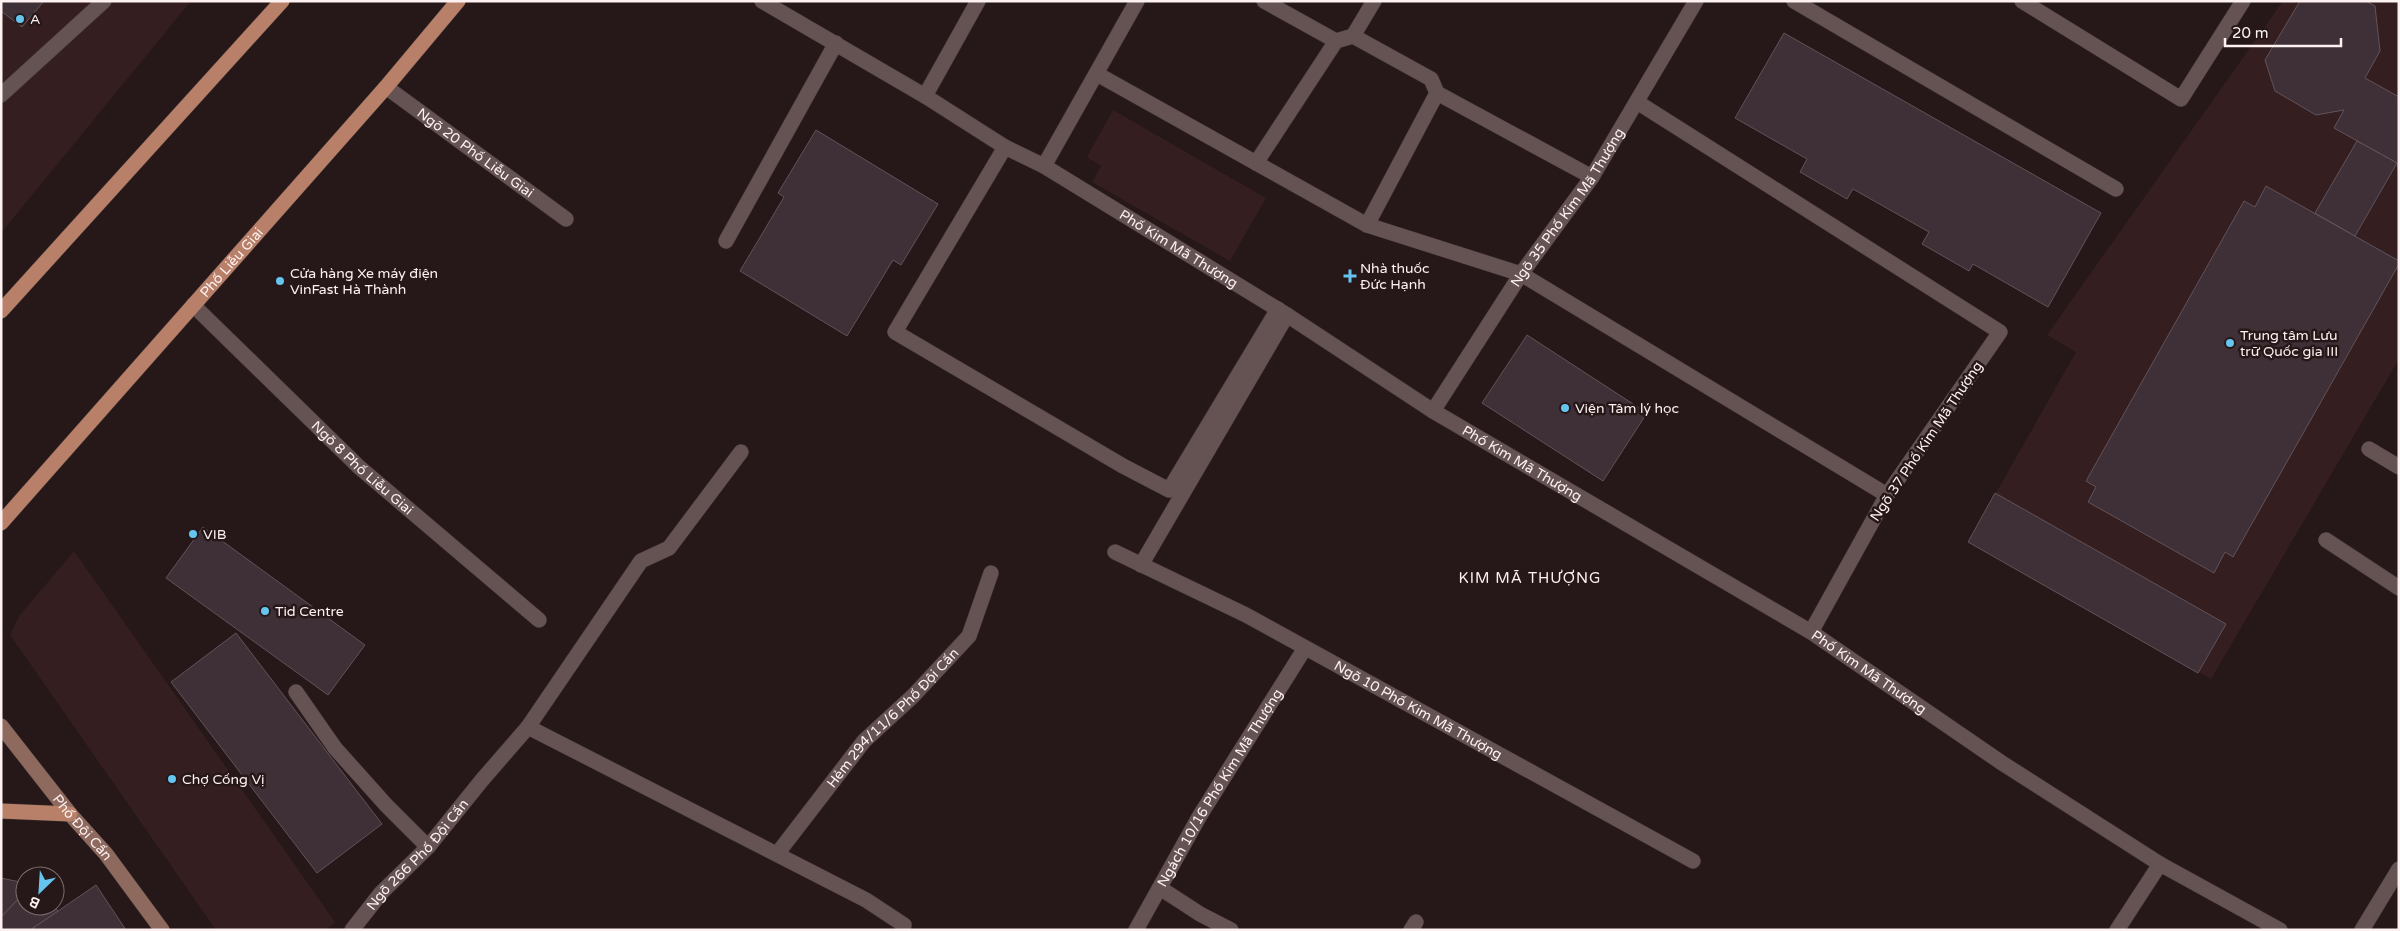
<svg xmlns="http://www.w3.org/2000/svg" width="2400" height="931" viewBox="0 0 2400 931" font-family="'Varela Round',sans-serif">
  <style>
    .built { fill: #341e1f }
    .building { fill: #3f3037; stroke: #62525a }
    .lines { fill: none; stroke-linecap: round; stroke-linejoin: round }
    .lane-casing { stroke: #3f3333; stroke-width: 16 }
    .street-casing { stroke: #3f3333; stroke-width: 16 }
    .secondary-casing { stroke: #3f3333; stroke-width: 16 }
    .primary-casing { stroke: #3f3333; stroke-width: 16 }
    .lane { stroke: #655253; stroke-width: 15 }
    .street { stroke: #655253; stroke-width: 15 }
    .secondary { stroke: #8e695e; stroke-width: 15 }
    .primary { stroke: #b88069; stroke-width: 15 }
    .poi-dot { fill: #65c5ee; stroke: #261718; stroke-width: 2 }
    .labels { text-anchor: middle; stroke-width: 5; stroke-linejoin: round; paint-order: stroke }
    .poi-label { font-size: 14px; fill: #fdf1f1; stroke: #261718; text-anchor: start }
    .street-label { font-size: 14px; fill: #fdf1f1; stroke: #261718 }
    .neighbourhood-label { font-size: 15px; letter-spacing: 1px; fill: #fdf1f1; stroke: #261718 }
  </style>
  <rect width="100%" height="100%" fill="#261718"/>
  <g class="built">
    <path d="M1 1H191L1 233Z"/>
    <path d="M2283 1H2399V359L2211 679 1968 542 2076 352 2047 335Z"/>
    <path d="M1113 110 1266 198 1230 261 1092 182 1101 166 1087 157Z"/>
    <path d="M74 551 335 922 326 930H216L10 635 20 615Z"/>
  </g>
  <g class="building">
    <path d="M1 1H44L22 27 1 11Z"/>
    <path d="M2300 1H2366L2375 6 2380 51 2365 78 2399 97V175L2397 163 2334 128 2344 110 2316 115 2275 91 2265 60Z"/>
    <path d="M1784 33 2101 213 2048 307 1973 264 1969 271 1922 244 1929 232 1853 189 1847 199 1800 172 1807 159 1735 118Z"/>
    <path d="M816 130 938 204 901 265 893 260 847 336 740 271 784 197 778 193Z"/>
    <path d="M2357 141 2397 163 2355 236 2315 213Z"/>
    <path d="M2266 186 2399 261V264L2233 557 2225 552 2214 573 2088 502 2096 487 2086 481 2244 201 2255 207Z"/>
    <path d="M1527 335 1647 413 1603 481 1482 403Z"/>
    <path d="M1995 493 2226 624 2198 673 1968 542Z"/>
    <path d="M203 527 365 645 328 695 166 578Z"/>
    <path d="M236 633 382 824 317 873 171 682Z"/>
    <path d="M1 878 25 883V892L1 917Z"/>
    <path d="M96 885 126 930H30L58 911Z"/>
    <path d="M25 892V906H53L58 911 30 930H1V917Z"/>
  </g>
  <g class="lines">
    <g class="lane-casing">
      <g id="lane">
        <path d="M1264 1 1336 41"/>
        <path d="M1794 1 2116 189"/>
        <path d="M2022 1 2181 99 2243 1"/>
        <path d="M1353 36 1431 79 1437 93 1592 177"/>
        <path d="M1097 74 1367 225 1521 274 1887 495"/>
        <path id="s1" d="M386 87 566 219"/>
        <path d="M1 95 104 1"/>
        <path d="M925 96 978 1"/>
        <path d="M1637 102 2000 332 1887 495 1811 632"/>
        <path d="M1005 147 895 332 1123 466 1169 490 1278 309"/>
        <path d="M1256 163 1336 41 1353 36 1374 1"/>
        <path d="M1044 166 1137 1"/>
        <path d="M1367 225 1437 93"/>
        <path d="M726 241 836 43"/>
        <path id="s2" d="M193 305 359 467 539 620"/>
        <path id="s3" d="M1433 411 1521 274 1592 177 1696 1"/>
        <path d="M2369 449 2399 467"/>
        <path d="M2326 540 2399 588"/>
        <path id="s4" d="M1115 552 1246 615 1693 861"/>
        <path d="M1141 565 1287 315"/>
        <path d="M296 692 335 748 386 805 428 847"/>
        <path d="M528 727 866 900 904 925 903 930"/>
        <path id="s5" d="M777 854 864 741 913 696 969 636 991 573"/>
        <path d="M1160 888 1200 914 1231 930"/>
        <path id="s6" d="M352 930 381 893 428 847 482 780 528 727 641 561 669 548 741 452"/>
        <path id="s7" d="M1136 930 1199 817 1305 648"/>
        <path d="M1411 930 1416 922"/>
        <path d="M2117 930 2160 864"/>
        <path d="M2362 930 2399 869"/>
      </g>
    </g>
    <g class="street-casing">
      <g id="street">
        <path id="s8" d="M762 1 925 96 1005 147 1044 166 1287 315 1433 411 1811 632 2002 763 2160 864 2280 930"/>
      </g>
    </g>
    <g class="secondary-casing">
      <g id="secondary">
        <path id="s9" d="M1 726 70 814 106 854 162 930"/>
      </g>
    </g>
    <g class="primary-casing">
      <g id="primary">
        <path d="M1 311 282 1"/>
        <path id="s10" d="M1 523 386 87 458 1"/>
        <path d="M1 811 70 814"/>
      </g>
    </g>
    <use href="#lane" class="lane"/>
    <use href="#street" class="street"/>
    <use href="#secondary" class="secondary"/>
    <use href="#primary" class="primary"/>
  </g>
  <g class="poi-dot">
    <circle cx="20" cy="19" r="5"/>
    <path d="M1347.5 268.5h5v5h5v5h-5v5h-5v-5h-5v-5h5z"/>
    <circle cx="280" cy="281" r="5"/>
    <circle cx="2230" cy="343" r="5"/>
    <circle cx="1565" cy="408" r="5"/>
    <circle cx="193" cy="534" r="5"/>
    <circle cx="265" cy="611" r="5"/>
    <circle cx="172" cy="779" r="5"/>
  </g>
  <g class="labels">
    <g class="poi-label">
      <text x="30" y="24">A</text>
      <text x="1360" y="273">Nhà thuốc<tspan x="1360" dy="16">Đức Hạnh</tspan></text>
      <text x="290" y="278">Cửa hàng Xe máy điện<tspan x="290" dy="16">VinFast Hà Thành</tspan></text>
      <text x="2240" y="340">Trung tâm Lưu<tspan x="2240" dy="16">trữ Quốc gia III</tspan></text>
      <text x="1575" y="413">Viện Tâm lý học</text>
      <text x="203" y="539">VIB</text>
      <text x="275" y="616">Tid Centre</text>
      <text x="182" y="784">Chợ Cống Vị</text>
    </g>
    <g class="street-label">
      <text dy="5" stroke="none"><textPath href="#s1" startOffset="111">Ngõ 20 Phố Liễu Giai</textPath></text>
      <text dy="5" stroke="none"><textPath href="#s3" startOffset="244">Ngõ 35 Phố Kim Mã Thượng</textPath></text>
      <text dy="5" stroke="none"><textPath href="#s8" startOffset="485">Phố Kim Mã Thượng</textPath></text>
      <text dy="5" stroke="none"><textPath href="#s10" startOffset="348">Phố Liễu Giai</textPath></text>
      <text transform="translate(1926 441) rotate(-56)" y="5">Ngõ 37 Phố Kim Mã Thượng</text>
      <text dy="5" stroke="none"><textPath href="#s8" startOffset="890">Phố Kim Mã Thượng</textPath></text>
      <text dy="5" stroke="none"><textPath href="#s2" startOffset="235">Ngõ 8 Phố Liễu Giai</textPath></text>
      <text dy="5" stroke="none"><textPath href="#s8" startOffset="1295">Phố Kim Mã Thượng</textPath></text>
      <text dy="5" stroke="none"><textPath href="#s4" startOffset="342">Ngõ 10 Phố Kim Mã Thượng</textPath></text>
      <text dy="5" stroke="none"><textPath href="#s5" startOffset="179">Hẻm 294/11/6 Phố Đội Cấn</textPath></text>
      <text dy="5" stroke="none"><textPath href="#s7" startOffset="165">Ngách 10/16 Phố Kim Mã Thượng</textPath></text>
      <text dy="5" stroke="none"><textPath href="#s9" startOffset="130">Phố Đội Cấn</textPath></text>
      <text dy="5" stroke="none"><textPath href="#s6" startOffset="100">Ngõ 266 Phố Đội Cấn</textPath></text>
    </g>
    <g class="neighbourhood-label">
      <text x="1530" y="583">KIM MÃ THƯỢNG</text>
    </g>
  </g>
  <rect width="2400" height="931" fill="none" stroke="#fdf1f1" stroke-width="5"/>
  <g transform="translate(40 891) rotate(205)"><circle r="24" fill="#261718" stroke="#7c6e6f"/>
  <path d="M0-4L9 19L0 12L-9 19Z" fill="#65c5ee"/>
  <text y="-8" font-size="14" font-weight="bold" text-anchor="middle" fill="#fdf1f1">B</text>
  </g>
  <path d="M2225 38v8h116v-8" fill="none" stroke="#fdf1f1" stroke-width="2.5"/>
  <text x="2232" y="38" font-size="15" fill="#fdf1f1" stroke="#261718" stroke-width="4" paint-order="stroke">20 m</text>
</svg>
